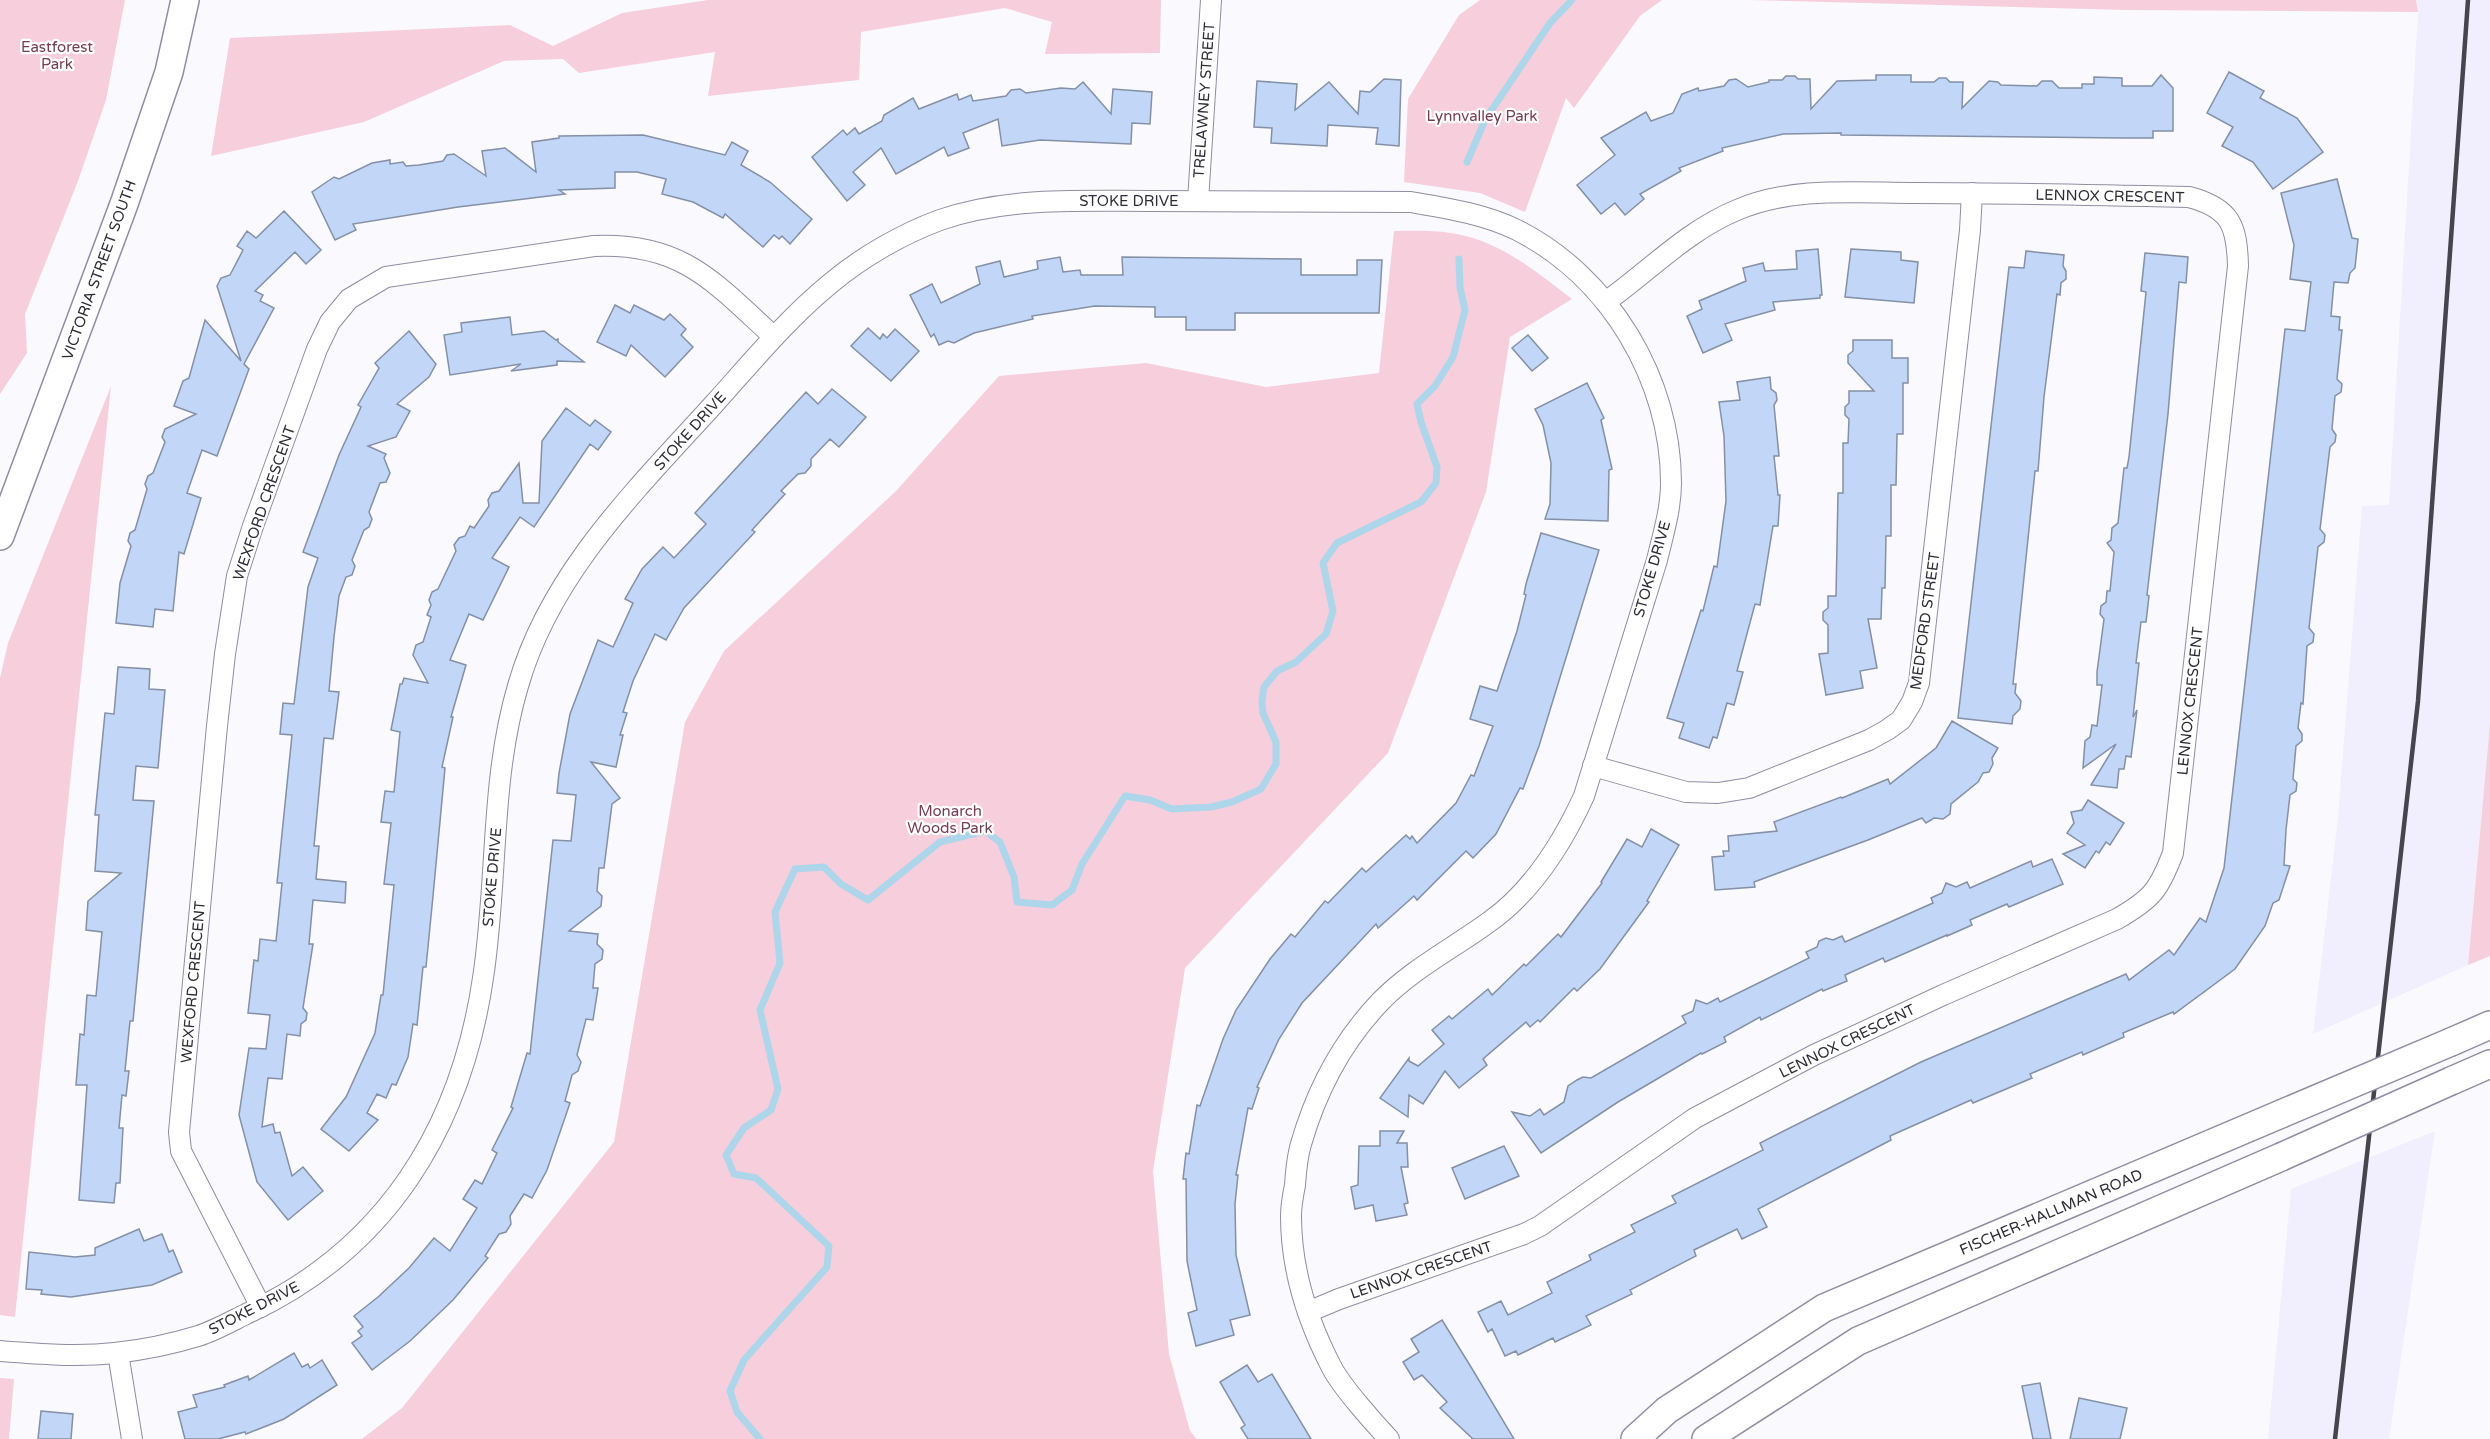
<svg xmlns="http://www.w3.org/2000/svg" width="2490" height="1439" viewBox="0 0 2490 1439" font-family="'Varela Round',sans-serif">
  <style>
    .built { fill: #f1effd }
    .green { fill: #f7cedb }
    .lines { fill: none; stroke-linecap: round; stroke-linejoin: round }
    .stream { stroke: #add6ea; stroke-width: 7 }
    .building { fill: #c2d6f8; stroke: #8390a5; stroke-width: 1.5 }
    .minor-casing { stroke: #908ca3; stroke-width: 22 }
    .secondary-casing { stroke: #908ca3; stroke-width: 30 }
    .minor { stroke: #fff; stroke-width: 20 }
    .secondary { stroke: #fff; stroke-width: 27 }
    .rail { stroke: #46454d; stroke-width: 4.5 }
    .secondary-bridge-casing { stroke: #908ca3; stroke-width: 30; stroke-linecap: butt }
    .secondary-bridge { stroke: #fff; stroke-width: 27 }
    .labels { text-anchor: middle; stroke-width: 4.5; stroke-linejoin: round; paint-order: stroke }
    .park-label { font-size: 15px; fill: #743d52; stroke: #fff }
    .street-label { font-size: 15px; fill: #2d2c35; stroke: #fff }
  </style>
  <rect width="100%" height="100%" fill="#faf9fe"/>
  <g class="built">
    <path d="M2416 0H2490V724L2468 965 2313 1034 2338 817 2362 506 2389 505 2418 12Z"/>
    <path d="M2435 1131 2389 1439H2268L2291 1189Z"/>
  </g>
  <g class="green">
    <path d="M0 0H125L106 100 78 181 25 314 27 353 0 394Z"/>
    <path d="M708 0H1161L1160 53 1045 54 1052 22 1005 8 861 32 859 80 708 96 715 52 579 73 563 59 504 61 364 122 211 156 230 38 510 25 553 46 622 13Z"/>
    <path d="M1480 0H1662L1640 16 1574 108 1566 98 1525 212 1480 193 1404 182 1408 99 1459 15Z"/>
    <path d="M1748 0H2416L2418 12 2126 10Z"/>
    <path d="M1394 231C1412 231 1432 230 1450 233 1497 239 1536 271 1572 299L1510 337 1486 492 1388 753 1185 968 1153 1171 1169 1354 1190 1431 1197 1439H362L402 1408 614 1142 685 722 724 651 896 491 999 376 1146 363 1266 387 1379 373Z"/>
    <path d="M111 386 15 1317 0 1315V678L8 643Z"/>
    <path d="M2490 724V956L2468 965Z"/>
    <path d="M0 1378 14 1379 9 1439H0Z"/>
  </g>
  <g class="lines">
    <g class="stream">
      <path d="M1467 162 1485 120 1550 23 1572 0"/>
      <path d="M760 1439 737 1412 730 1391 744 1360 827 1267 829 1246 756 1178 734 1174 726 1155 744 1128 771 1110 778 1089 760 1010 780 963 775 912 795 869 824 867 841 884 868 900 940 842 985 831 1000 842 1014 877 1017 902 1052 905 1072 890 1082 864 1125 796 1150 800 1172 809 1211 807 1232 802 1261 789 1276 764V742L1263 713 1262 701 1264 687 1277 671 1296 662 1326 634 1333 611 1323 563 1337 543 1421 502 1436 483 1437 467 1421 422 1417 404 1435 386 1453 357 1465 310 1460 287 1459 259"/>
    </g>
  </g>
  <g class="building">
    <path d="M2229 72 2264 91 2260 98 2297 118 2323 152 2273 189 2253 162 2222 146 2233 127 2207 113Z"/>
    <path d="M1876 75H1911V82H1934L1939 78H1946L1950 82H1963L1962 108 1989 81 1998 82 2001 85 2037 86 2042 81H2052L2059 88H2082V84H2094V77L2122 78V86H2152L2161 75 2173 88V131H2153V138H2124L1841 135V133L1783 134 1722 148 1723 151 1679 168 1681 171 1640 194 1644 199 1625 215 1615 203 1601 214 1577 185 1615 155 1601 138 1646 112 1651 121 1673 113 1682 94 1698 88 1699 91 1724 86 1729 80 1736 79 1748 87 1769 82V80H1782L1786 76H1795L1798 79H1810L1811 109 1837 81 1876 80Z"/>
    <path d="M1384 79 1401 80 1399 146 1376 144 1378 128 1328 125 1327 146 1271 143 1272 128 1254 127 1257 81 1297 84 1295 110 1329 82 1358 114 1360 91 1370 92Z"/>
    <path d="M1083 82 1111 114 1113 89 1152 92 1150 124 1132 123 1131 144 1040 140 1002 146 998 119 963 133 969 148 948 156 944 147 896 174 881 148 853 172 865 185 847 201 812 157 843 130 847 135 855 128 859 134 882 121 884 115 913 98 919 109 957 94 959 100 971 95 973 101 1006 96 1011 90 1020 89 1026 93 1061 88 1075 89Z"/>
    <path d="M643 135 725 155 732 142 748 151 741 165 770 182 812 219 790 244 782 236 779 239 774 235 763 247 725 214 723 218 693 202 662 194 666 179 637 172H615V188L559 190 565 194 458 207 353 224 356 230 335 240 312 192 334 177 339 179 372 163 390 160V164L403 162 406 166 419 165 443 161 447 155 454 154 486 176 482 151 505 148 536 172 532 142 559 138V136Z"/>
    <path d="M2337 179 2352 238 2358 239 2355 268 2350 273 2348 283 2334 282 2331 316 2340 317 2339 330H2342L2337 379 2342 384 2341 392 2335 396 2332 429 2336 435 2335 442 2330 447 2320 529 2325 535 2324 542 2318 547 2309 628 2314 634 2313 642 2307 646 2303 704 2301 703 2298 728 2302 734V741L2296 746 2293 779 2297 783 2296 791 2290 795 2286 830 2284 865 2290 866 2279 900 2273 903 2265 926 2235 969 2174 1014 2173 1012 2123 1033 2124 1037 2083 1055 2082 1052 2030 1074 2032 1078 1973 1103 1971 1100 1890 1136 1891 1140 1758 1209 1767 1227 1742 1239 1737 1229 1694 1250 1696 1256 1630 1290 1632 1294 1586 1316 1591 1325 1555 1342 1553 1338 1518 1355 1516 1351 1505 1356 1492 1329 1488 1332 1478 1312 1501 1301 1508 1315 1552 1293 1547 1282 1591 1260 1589 1255 1635 1232 1631 1225 1676 1203 1672 1196 1763 1150 1760 1143 1921 1062 2126 974 2129 980 2169 950 2174 955 2200 918 2206 922 2224 868 2285 329 2305 331 2311 282 2290 279 2294 245 2281 193Z"/>
    <path d="M284 211 321 250 306 264 295 252 255 291 263 295 260 301 274 308 244 364 249 369 217 456 202 450 187 493 201 498 184 554 179 552 173 611 155 609 153 627 116 623 120 583 131 546 128 541 130 533 135 530 147 489 145 484 148 476 153 473 165 442 162 437 165 429 196 414 174 406 183 381 189 378 205 320 241 361 217 286 221 278 230 275 243 250 237 246 247 231 256 238Z"/>
    <path d="M1818 249 1822 295H1820V298L1773 302 1775 310 1725 324 1732 340 1703 353 1687 316 1702 309 1699 301 1746 281 1743 268 1763 263 1765 271 1797 269 1796 251Z"/>
    <path d="M1851 249 1901 252V260L1918 262 1914 303 1845 297Z"/>
    <path d="M2026 251 2064 255 2063 266 2066 271V279L2061 283 2060 295 2057 294 2044 397 2038 471H2035L2013 684H2016L2015 693 2021 701 2020 709 2013 716 2012 724 1958 718 2009 267 2024 268Z"/>
    <path d="M2145 253 2188 257 2186 283 2179 282 2168 414 2147 595 2149 596 2146 622H2141L2136 663H2139L2133 717 2137 710 2131 757 2126 756 2124 769H2119L2117 788 2091 785 2116 744 2083 768 2085 741 2090 737 2092 725 2097 726 2102 685H2097V672L2104 619 2100 614 2101 606 2106 602 2107 591H2110L2114 552 2107 543 2111 540 2112 528 2118 523 2124 468H2127L2129 457 2146 292 2141 291Z"/>
    <path d="M1060 257 1063 272 1080 270 1081 275H1123L1122 257 1301 259V275H1357V260H1382L1379 313H1235V330H1186V317H1155V307L1095 306 1032 316 1033 319 974 333 954 343 948 341 939 345 934 334 931 337 910 295 932 284 941 303 980 284 976 267 1000 261 1004 277 1038 269 1037 261Z"/>
    <path d="M615 305 630 313 634 305 664 320 670 314 686 329 681 335 693 347 665 377 631 345 626 356 597 342Z"/>
    <path d="M510 317 512 335 544 331 556 340 558 339V342L584 362 557 361V365L511 371 521 364 450 375 444 335 462 332 461 323Z"/>
    <path d="M868 328 880 339 883 334 887 338 895 329 919 351 891 381 851 346Z"/>
    <path d="M409 331 436 364 429 377 397 404 410 411 396 437 368 446 386 454 384 458 390 473 386 482 380 483 369 512 372 519 369 527 364 530 352 560 355 566 352 575 346 577 339 596 334 637 329 691 339 692 333 739 324 738 314 846H319L316 879 346 882 345 903 313 900 309 944H313L303 1008 307 1013 306 1020 301 1024 300 1036 287 1034 282 1079 268 1078 262 1127 273 1124 275 1133 280 1132 292 1176 303 1167 323 1191 288 1220 257 1182 239 1115 249 1048 266 1049 270 1015 248 1013 254 960 258 961 260 939 276 941 282 883H277L292 735 280 734 283 703 294 704 308 587 318 558 303 552 339 455 361 407 358 405 379 368 375 363Z"/>
    <path d="M1528 335 1548 358 1532 371 1512 348Z"/>
    <path d="M1853 340H1892V358H1908V383H1903V434H1897L1896 485H1891V536H1886L1885 588H1882L1881 619H1868L1877 668 1860 671 1863 688 1826 695 1819 654 1828 653V625L1823 620V612L1828 608V596H1836L1838 493H1843V443H1848L1849 419 1845 415V407L1849 403V391H1874L1848 363V355L1853 351Z"/>
    <path d="M1770 377 1771 389 1776 393 1777 400 1774 405 1779 456H1774L1778 495H1780L1778 526H1773L1760 605 1755 604 1737 671 1743 672 1734 705 1727 703 1717 738 1713 737 1709 748 1679 738 1684 723 1667 718 1701 610 1703 611 1714 566 1717 567 1726 501 1724 436 1719 402 1740 400 1737 382Z"/>
    <path d="M1587 383 1604 418 1601 420 1612 469 1609 470 1608 521 1545 519 1550 504 1551 463 1543 425 1535 409Z"/>
    <path d="M832 389 866 417 839 447 830 439 811 459V466L805 473 798 474 781 491 785 494 752 530 755 532 684 608 666 640 655 634 633 681 623 712 627 713 620 735H623L616 767 591 762 620 798 612 804 604 868H599L597 891 602 896 601 906 569 931 598 934 597 944 603 950 602 959 595 964 593 988H598L593 1020 586 1019 577 1055 581 1062 578 1071 572 1075 565 1101 570 1103 547 1170 532 1198 524 1194 510 1216 511 1224 506 1232 499 1234 485 1256 488 1258 453 1300 410 1341 372 1370 352 1343 362 1336 358 1331 363 1327 354 1316 378 1297 409 1268 434 1238 450 1251 477 1208 463 1199 475 1180 482 1184 497 1153 492 1150 513 1108 511 1107 527 1053 530 1054 553 840 571 841 576 795 557 793 559 773 570 714 598 640 613 647 633 603 625 599 642 569 663 547 674 558 706 524 695 513 806 392 818 404Z"/>
    <path d="M566 408 590 426 595 420 611 432 598 450 590 444 534 527 520 517 492 558 509 567 483 620 469 614 450 660 466 665 451 717H453L442 767 445 768 433 896 426 967H423L417 1025 413 1024 408 1057 396 1085 392 1084 386 1098 377 1094 367 1113 378 1120 349 1151 321 1129 346 1097 375 1033 381 995H383L394 885 384 884 391 823 381 822 385 791 394 792 400 732 391 730 400 684H402L404 678 428 683 413 655 416 645 423 642 431 617 427 615 431 605 429 600 432 592 438 589 456 551 454 545 459 538 465 536 470 526 474 528 489 506 488 500 492 493 499 491 519 463 523 503H539L542 441Z"/>
    <path d="M1541 533 1599 550 1539 746 1523 789 1520 788 1496 834 1473 858 1466 851 1417 900 1414 896 1378 928 1376 924 1302 1003 1279 1039 1257 1087 1259 1088 1252 1109 1248 1108 1236 1175H1238L1235 1204 1236 1255 1250 1315 1230 1320 1234 1335 1196 1346 1188 1313 1197 1310 1187 1261 1186 1179H1183L1186 1153 1189 1154 1197 1105 1200 1106 1223 1039 1236 1010 1270 959 1291 934 1295 937 1325 901 1328 903 1362 868 1366 872 1406 835 1410 839 1412 836 1417 843 1456 803 1471 775 1474 776 1493 726 1470 719 1480 686 1497 691 1517 631 1526 595 1524 594 1526 584Z"/>
    <path d="M118 667 150 669 149 689 165 690 158 768 136 766 133 800 154 801 133 1021H130L125 1071H129L126 1096 122 1095 119 1128H123L120 1183H116L114 1203 79 1200 87 1085H76L80 1034 84 1035 87 995 96 996 102 932 86 930 88 901 121 873 95 871 99 815H95L105 713 114 714Z"/>
    <path d="M1952 721 1998 748 1992 758 1993 764 1989 772 1983 773 1978 782 1951 804 1950 814 1943 819 1934 818 1926 823 1922 818 1868 840 1754 882 1755 887 1715 890 1712 857 1724 856 1723 851H1729L1728 836 1777 831 1774 822 1841 797 1842 798 1888 779 1890 784 1936 748Z"/>
    <path d="M2088 800 2124 823 2110 845 2106 842 2099 853 2096 851 2085 868 2063 854 2085 845 2067 833 2074 823 2071 812 2082 810Z"/>
    <path d="M1651 829 1679 845 1647 901 1649 902 1600 969 1577 991 1574 988 1540 1022 1538 1020 1530 1027 1526 1022 1483 1059 1487 1065 1459 1088 1445 1071 1423 1104 1409 1095 1408 1117 1380 1098 1409 1058V1061L1418 1066 1444 1044 1432 1030 1449 1016 1452 1019 1488 989 1492 995 1524 964 1526 966 1558 934 1561 937 1602 883 1601 882 1627 839 1642 847Z"/>
    <path d="M2052 859 2063 884 2009 907 2007 904 1970 920 1972 925 1947 936V935L1885 962 1883 958 1845 975 1847 981 1823 991 1822 989 1761 1020 1760 1017 1724 1037 1726 1042 1702 1054 1701 1053 1618 1102 1541 1153 1512 1112 1530 1116 1540 1109 1544 1115 1564 1102 1568 1086 1577 1080 1583 1077 1591 1078 1686 1023 1682 1016 1693 1011 1696 1000 1707 1004 1718 998 1720 1002 1809 958 1806 952 1817 947 1819 941 1826 938 1833 940 1842 936 1845 942 1933 903 1931 898 1942 893 1946 883 1956 887 1967 882 1970 888 2031 861 2033 867Z"/>
    <path d="M1380 1131H1404L1397 1143H1407L1408 1167H1401L1408 1203 1404 1204 1407 1215 1376 1221 1373 1205 1355 1209 1351 1187 1358 1185 1359 1146H1380Z"/>
    <path d="M1504 1146 1519 1176 1465 1199 1452 1168Z"/>
    <path d="M139 1229 144 1241 162 1234 169 1252 173 1250 182 1272 152 1285 71 1297 41 1294 42 1290 26 1289 29 1252 75 1257 95 1255V1248Z"/>
    <path d="M1442 1320 1471 1367 1514 1439H1473L1440 1408 1447 1402 1422 1375 1414 1380 1403 1362 1419 1352 1411 1339Z"/>
    <path d="M294 1353 302 1367 308 1364 310 1368 322 1360 337 1385 284 1419 246 1434 245 1432 218 1439H185L178 1412 197 1407 193 1395 225 1387 224 1385 248 1376 249 1380Z"/>
    <path d="M1247 1365 1258 1382 1272 1374 1311 1439H1248L1241 1428 1245 1425 1220 1382Z"/>
    <path d="M2040 1383 2051 1439H2033L2022 1386Z"/>
    <path d="M2079 1398 2127 1408 2120 1439H2070Z"/>
    <path d="M41 1411 73 1414 71 1439H38Z"/>
  </g>
  <g class="lines">
    <g class="minor-casing">
      <g id="minor">
        <path d="M1198 201 1211 0"/>
        <path d="M1593 766 1686 792 1718 793 1749 788 1869 740 1887 730 1901 720 1912 702 1919 683 1970 230 1972 193"/>
        <path d="M261 1307 181 1151 179 1132 217 726 225 654 237 576 253 526 317 349 330 322 349 299 386 277 594 246C682 242 714 282 774 337"/>
        <path d="M1308 1312 1339 1299 1524 1234 1540 1226 1695 1118 1814 1055 1943 995 2117 919C2152 899 2159 890 2173 853L2238 266C2237 226 2231 208 2189 197 2098 195 2007 193 1916 193 1856 193 1793 186 1737 210 1688 230 1649 271 1607 301"/>
        <path d="M0 1351C39 1354 77 1357 115 1353 142 1350 172 1344 198 1336 214 1331 230 1322 246 1314 386 1250 461 1128 483 978 498 881 490 780 518 686 550 573 637 489 714 404 751 363 788 318 831 283 862 257 902 234 940 220 1006 197 1079 201 1148 201 1236 201 1324 201 1411 202 1446 208 1485 214 1517 230 1610 277 1671 380 1671 483 1671 509 1663 535 1657 560L1584 796C1562 844 1533 891 1489 922 1452 949 1412 969 1380 1002 1342 1042 1316 1092 1301 1144 1297 1157 1296 1171 1295 1185 1293 1195 1291 1206 1291 1216 1291 1269 1308 1322 1332 1368 1342 1387 1374 1423 1389 1439"/>
        <path d="M118 1353 132 1439"/>
      </g>
    </g>
    <g class="secondary-casing">
      <g id="secondary">
        <path d="M0 536 124 204 169 72 185 0"/>
        <path d="M2451 1042 2490 1025"/>
        <path d="M2451 1081 2490 1064"/>
        <path d="M1635 1439 1667 1410 1824 1308 2281 1114"/>
        <path d="M1706 1439 1858 1341 2281 1157"/>
      </g>
    </g>
    <use href="#minor" class="minor"/>
    <use href="#secondary" class="secondary"/>
    <path class="rail" d="M2335 1439 2418 701 2468 0"/>
    <g class="secondary-bridge-casing">
      <g id="secondary-bridge">
        <path d="M2281 1114 2451 1042"/>
        <path d="M2281 1157 2451 1081"/>
      </g>
    </g>
    <use href="#secondary-bridge" class="secondary-bridge"/>
  </g>
  <g class="labels">
    <g class="park-label">
      <text x="57" y="52">Eastforest<tspan x="57" dy="17">Park</tspan></text>
      <text x="1482" y="121">Lynnvalley Park</text>
      <text x="950" y="816">Monarch<tspan x="950" dy="17">Woods Park</tspan></text>
    </g>
    <g class="street-label">
      <text transform="translate(1204 100) rotate(-86)" y="5">TRELAWNEY STREET</text>
      <text transform="translate(2110 196) rotate(1)" y="5">LENNOX CRESCENT</text>
      <text x="1129" y="206">STOKE DRIVE</text>
      <text transform="translate(99 270) rotate(-70)" y="5">VICTORIA STREET SOUTH</text>
      <text transform="translate(690 431) rotate(-48)" y="5">STOKE DRIVE</text>
      <text transform="translate(264 503) rotate(-71)" y="5">WEXFORD CRESCENT</text>
      <text transform="translate(1652 569) rotate(-74)" y="5">STOKE DRIVE</text>
      <text transform="translate(1925 621) rotate(-82)" y="5">MEDFORD STREET</text>
      <text transform="translate(2190 701) rotate(-84)" y="5">LENNOX CRESCENT</text>
      <text transform="translate(492 877) rotate(-85)" y="5">STOKE DRIVE</text>
      <text transform="translate(193 982) rotate(-85)" y="5">WEXFORD CRESCENT</text>
      <text transform="translate(1847 1041) rotate(-26)" y="5">LENNOX CRESCENT</text>
      <text transform="translate(2051 1212) rotate(-23)" y="5">FISCHER-HALLMAN ROAD</text>
      <text transform="translate(1421 1270) rotate(-19)" y="5">LENNOX CRESCENT</text>
      <text transform="translate(254 1308) rotate(-27)" y="5">STOKE DRIVE</text>
    </g>
  </g>
</svg>
